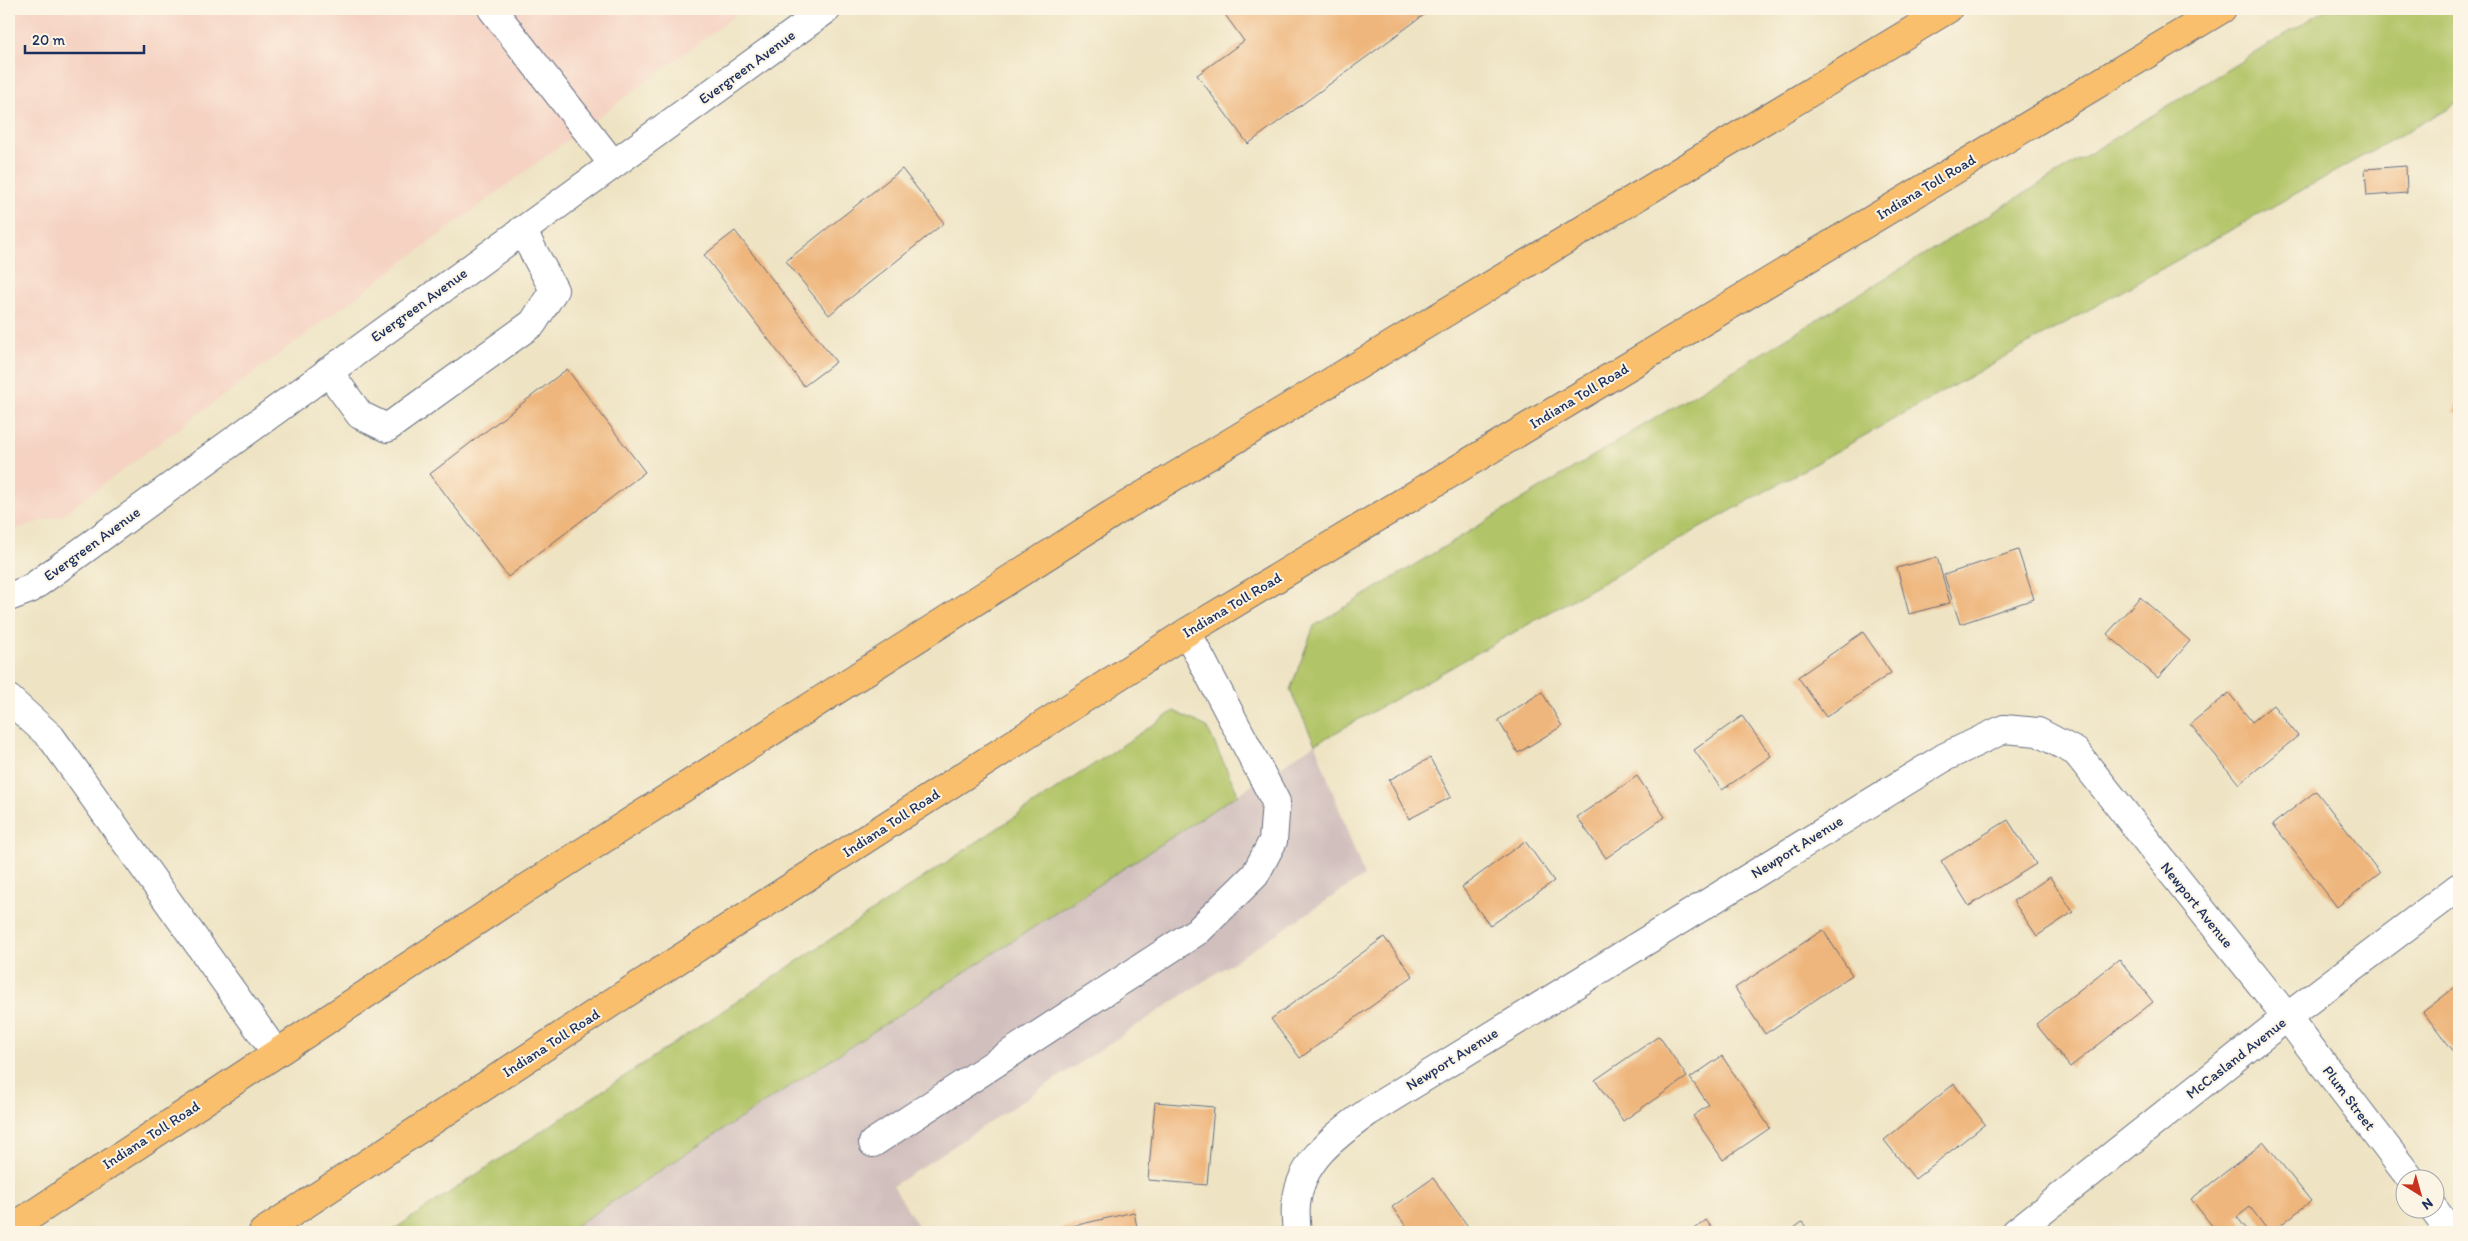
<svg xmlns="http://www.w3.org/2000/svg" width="2468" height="1241" viewBox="0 0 2468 1241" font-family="Itim,sans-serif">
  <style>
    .built { fill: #f5d2c2 }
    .industrial { fill: #d1bfbd }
    .green { fill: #b2c467; stroke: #667a62 }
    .building { fill: #eeb57b }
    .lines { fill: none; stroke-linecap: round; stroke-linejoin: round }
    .minor-casing { stroke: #656e81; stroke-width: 30 }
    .highway-casing { stroke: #656e81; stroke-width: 30 }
    .minor { stroke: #fff; stroke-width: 28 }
    .highway { stroke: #f9bf6d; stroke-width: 28 }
    .labels { text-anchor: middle; stroke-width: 4; stroke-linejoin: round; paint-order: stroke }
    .street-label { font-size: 15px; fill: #1b2f5e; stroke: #fcf5e5 }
  </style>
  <rect width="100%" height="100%" fill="#fcf5e5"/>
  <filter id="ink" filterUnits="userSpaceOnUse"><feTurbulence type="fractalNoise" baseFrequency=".02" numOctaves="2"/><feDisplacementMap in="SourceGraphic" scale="10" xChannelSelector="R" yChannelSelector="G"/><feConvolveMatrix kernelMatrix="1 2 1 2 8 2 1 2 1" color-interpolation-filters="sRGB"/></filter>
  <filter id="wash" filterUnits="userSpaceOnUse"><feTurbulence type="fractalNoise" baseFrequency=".0096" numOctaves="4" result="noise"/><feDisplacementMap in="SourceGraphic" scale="20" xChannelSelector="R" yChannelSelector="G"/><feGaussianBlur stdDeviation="1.12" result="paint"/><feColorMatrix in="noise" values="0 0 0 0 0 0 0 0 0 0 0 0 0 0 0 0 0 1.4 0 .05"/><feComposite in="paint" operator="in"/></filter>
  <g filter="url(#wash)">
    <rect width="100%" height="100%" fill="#eee3c3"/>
    <path class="built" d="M9 9H744L62 515 9 531Z"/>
    <path class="industrial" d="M1315 744 1364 876 893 1186 922 1232H566Z"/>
    <g class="green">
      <path d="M2327 9H2459V102L1315 744 1290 690 1314 626Z"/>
      <path d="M1174 711 1207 727 1238 794 566 1232H390Z"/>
    </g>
    <g id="blocks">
      <g class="building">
        <path d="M1221 9H1432L1248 144 1197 75 1244 41Z"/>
        <path d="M2406 166 2407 193 2367 196 2365 169Z"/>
        <path d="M902 169 944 223 829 315 786 261Z"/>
        <path d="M735 231 836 362 804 386 704 255Z"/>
        <path d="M567 369 645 472 508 577 430 474Z"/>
        <path d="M2459 397V413L2454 412Z"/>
        <path d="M2018 550 2034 599 1960 624 1944 575Z"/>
        <path d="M1937 557 1950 603 1909 614 1897 568Z"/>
        <path d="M2140 597 2190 641 2158 678 2107 634Z"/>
        <path d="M1863 632 1891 673 1826 717 1798 677Z"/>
        <path d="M1542 692 1562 726 1518 753 1498 720Z"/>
        <path d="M2229 693 2252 722 2273 705 2298 736 2239 784 2190 724Z"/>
        <path d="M1742 716 1771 756 1722 790 1694 750Z"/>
        <path d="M1430 758 1451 797 1409 819 1389 780Z"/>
        <path d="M1637 776 1665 817 1606 858 1577 817Z"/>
        <path d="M2316 791 2380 873 2337 907 2273 824Z"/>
        <path d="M2008 820 2036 864 1969 906 1941 861Z"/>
        <path d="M1525 841 1554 881 1490 926 1462 887Z"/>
        <path d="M2050 877 2073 912 2037 936 2013 901Z"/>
        <path d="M1823 930 1852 975 1765 1034 1735 988Z"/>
        <path d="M1384 937 1413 976 1300 1058 1271 1019Z"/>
        <path d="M2119 959 2153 1002 2070 1067 2036 1024Z"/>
        <path d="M2459 984V1058L2423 1012Z"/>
        <path d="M1659 1036 1687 1077 1623 1121 1595 1080Z"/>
        <path d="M1722 1056 1770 1128 1723 1160 1693 1116 1709 1105 1690 1078Z"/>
        <path d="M1954 1084 1985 1124 1915 1179 1884 1140Z"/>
        <path d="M1155 1102 1214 1107 1207 1185 1148 1180Z"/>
        <path d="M2264 1142 2311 1201 2272 1232H2269L2250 1207 2237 1217 2249 1232H2217L2191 1199Z"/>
        <path d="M1433 1178 1472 1232H1410L1392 1207Z"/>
        <path d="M1134 1212 1138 1232H1061L1060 1229Z"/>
        <path d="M1706 1220 1715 1232H1691Z"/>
        <path d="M1802 1222 1810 1232H1789Z"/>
      </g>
    </g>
  </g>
  <g filter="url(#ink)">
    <use href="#blocks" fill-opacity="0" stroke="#656e81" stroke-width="1"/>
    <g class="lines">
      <g class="minor-casing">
        <g id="minor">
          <path d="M492 9 613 164"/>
          <path d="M328 371 360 415 387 428 533 323 554 290 522 230"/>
          <path d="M9 597 30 589 827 9"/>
          <path d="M9 699 51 737 276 1053"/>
          <path d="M873 1143 1199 930 1255 875 1273 841 1276 802 1187 632"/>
          <path d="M2433 1208 2451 1232"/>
          <path d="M1297 1232C1296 1223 1295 1213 1296 1205 1300 1161 1335 1136 1368 1112L1945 757 2004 729 2038 732 2076 752 2287 1017 2410 1178"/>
          <path d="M2016 1232 2287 1017 2459 887"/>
        </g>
      </g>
      <g class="highway-casing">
        <g id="highway">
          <path d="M9 1230 522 891 1112 514 1948 9"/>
          <path d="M263 1232 608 1005 1187 632 2222 9"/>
        </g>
      </g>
      <use href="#minor" class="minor"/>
      <use href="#highway" class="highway"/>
    </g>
  </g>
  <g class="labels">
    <g class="street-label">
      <text transform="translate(747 67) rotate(-36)" y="5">Evergreen Avenue</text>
      <text transform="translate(1926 187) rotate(-31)" y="5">Indiana Toll Road</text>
      <text transform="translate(419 305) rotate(-36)" y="5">Evergreen Avenue</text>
      <text transform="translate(1579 396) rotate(-31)" y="5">Indiana Toll Road</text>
      <text transform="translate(92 544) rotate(-36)" y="5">Evergreen Avenue</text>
      <text transform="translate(1232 605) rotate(-31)" y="5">Indiana Toll Road</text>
      <text transform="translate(891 823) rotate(-33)" y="5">Indiana Toll Road</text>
      <text transform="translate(1797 847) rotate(-32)" y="5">Newport Avenue</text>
      <text transform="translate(2197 905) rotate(51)" y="5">Newport Avenue</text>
      <text transform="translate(551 1043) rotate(-33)" y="5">Indiana Toll Road</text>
      <text transform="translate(2236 1058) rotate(-38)" y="5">McCasland Avenue</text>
      <text transform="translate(1452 1059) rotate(-32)" y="5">Newport Avenue</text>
      <text transform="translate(2349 1098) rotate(53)" y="5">Plum Street</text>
      <text transform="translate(151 1135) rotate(-33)" y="5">Indiana Toll Road</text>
    </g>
  </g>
  <rect width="2468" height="1241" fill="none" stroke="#fcf5e5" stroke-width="30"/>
  <g transform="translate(2420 1194) rotate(143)"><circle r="24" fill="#fcf5e5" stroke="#a2a6af"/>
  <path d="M0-4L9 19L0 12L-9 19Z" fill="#c8321e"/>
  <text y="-8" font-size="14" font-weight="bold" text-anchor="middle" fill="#1b2f5e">N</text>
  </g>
  <path d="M25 45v8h119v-8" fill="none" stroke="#1b2f5e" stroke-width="2.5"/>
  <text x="32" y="45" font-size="15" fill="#1b2f5e" stroke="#fcf5e5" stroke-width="4" paint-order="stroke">20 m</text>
</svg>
